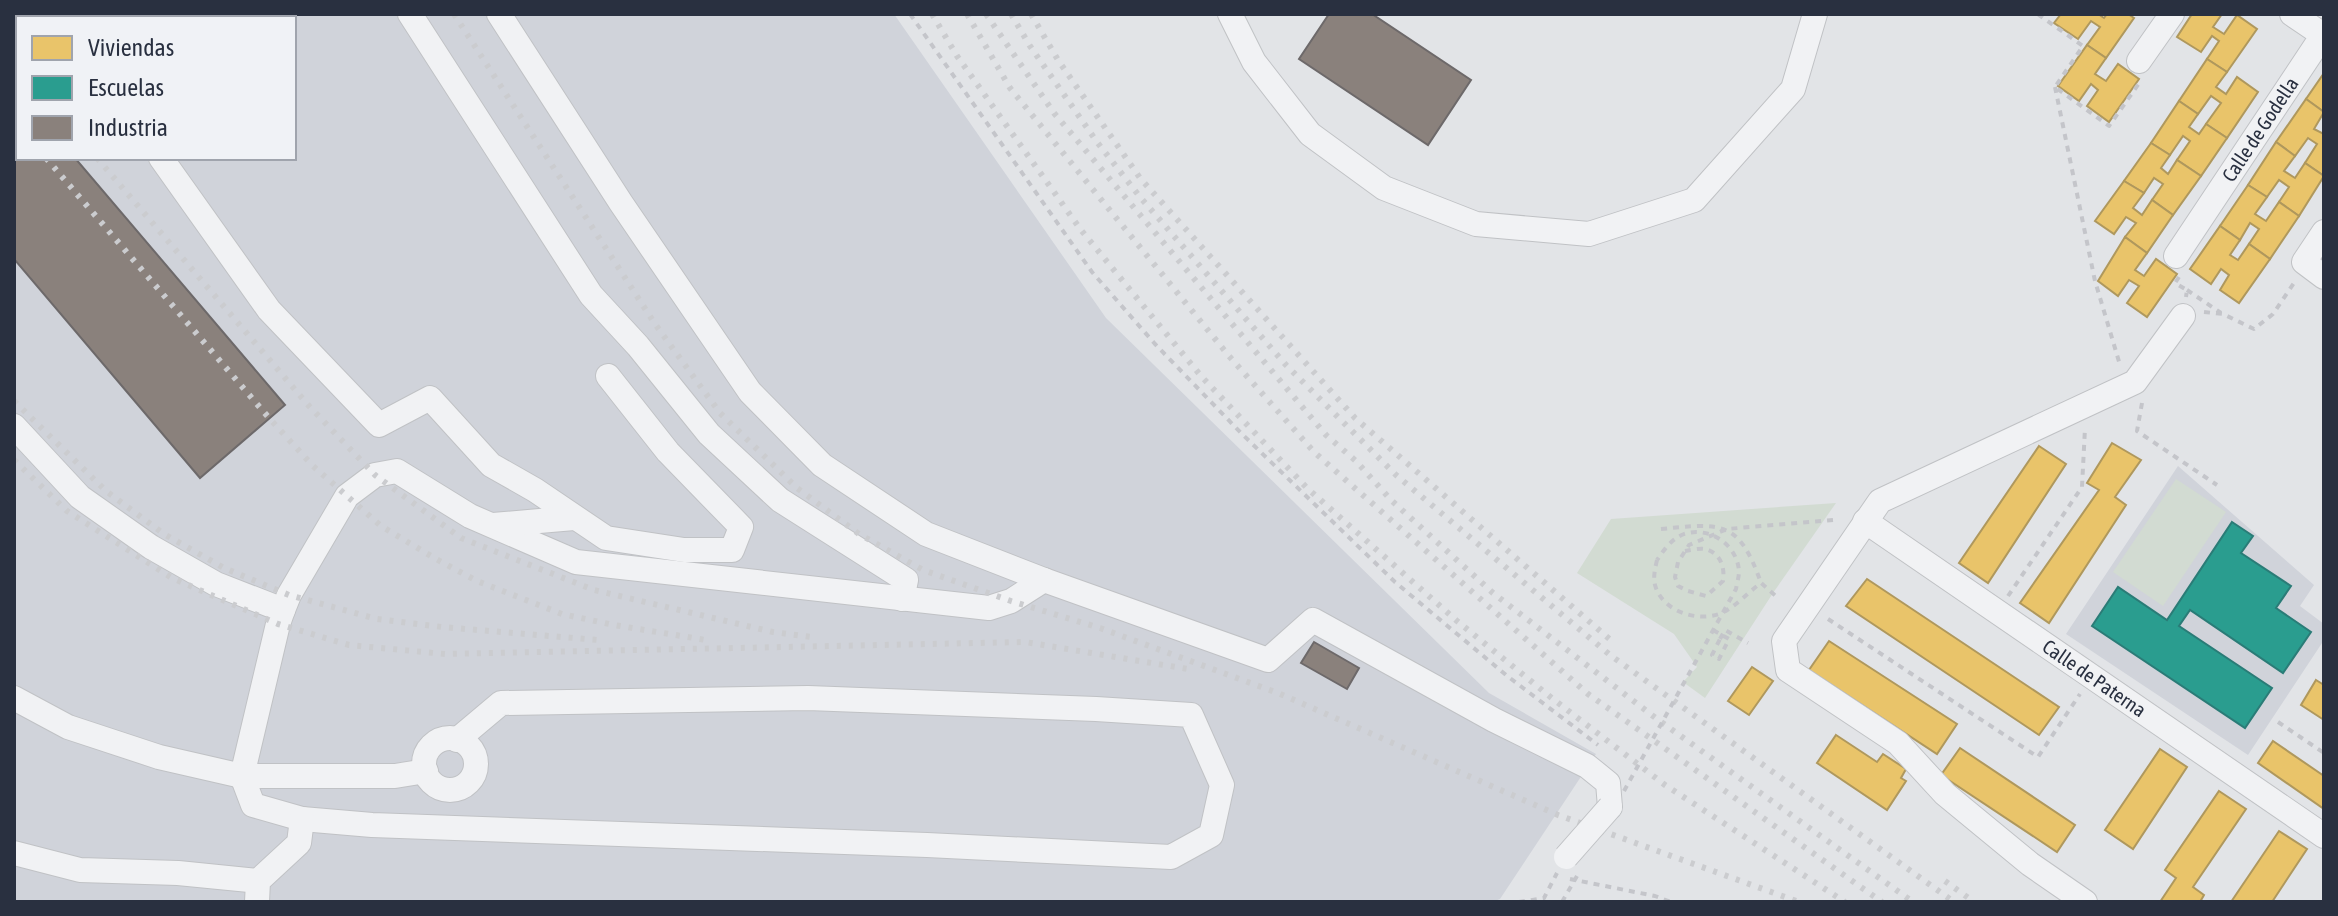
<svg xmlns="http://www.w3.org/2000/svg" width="2338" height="916" viewBox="0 0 2338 916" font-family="'Asap Condensed',sans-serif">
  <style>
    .built { fill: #d0d3da; fill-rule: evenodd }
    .green { fill: #d2dbd2 }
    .homes { fill: #e9c46a; stroke: #af985d; stroke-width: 2 }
    .schools { fill: #2a9d8f; stroke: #2a7c77; stroke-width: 2 }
    .industry { fill: #8a817c; stroke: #6d696a; stroke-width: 2 }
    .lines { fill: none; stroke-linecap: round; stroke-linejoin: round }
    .minor-casing { stroke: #c0c2c5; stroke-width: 26 }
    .path { stroke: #c4c5ca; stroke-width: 4; stroke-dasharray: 6 6; stroke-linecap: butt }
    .minor { stroke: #f1f2f4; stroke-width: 24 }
    .rail { stroke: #cbcccf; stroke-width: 6; stroke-dasharray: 4 8; stroke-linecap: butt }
    .minor-bridge-casing { stroke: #c0c2c5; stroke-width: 26; stroke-linecap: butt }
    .path-bridge { stroke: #c4c5ca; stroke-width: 4; stroke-dasharray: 6 6; stroke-linecap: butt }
    .minor-bridge { stroke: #f1f2f4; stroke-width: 24 }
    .labels { text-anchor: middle; stroke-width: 8; stroke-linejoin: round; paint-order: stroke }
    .street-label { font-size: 20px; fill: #293040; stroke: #f0f2f6 }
  </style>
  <rect width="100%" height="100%" fill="#e2e4e7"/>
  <g class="built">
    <path d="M14 14H894L1106 318 1489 693 1596 754 1500 899 1492 902H14ZM18 18H294V158H18Z"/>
    <path d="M2178 466 2314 585 2300 606 2324 624V640L2248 755 2066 634Z"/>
  </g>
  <g class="green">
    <path d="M2176 479 2226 512 2163 606 2113 572Z"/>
    <path d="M1836 503 1773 593 1705 698 1683 682 1697 667 1674 634 1577 573 1611 519Z"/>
  </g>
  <g class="homes">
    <path d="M2061 14H2098L2104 18 2107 14H2128L2134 18 2106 58 2087 45 2100 27 2091 21 2078 39 2054 23Z"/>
    <path d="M2192 14H2222L2213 27 2224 34 2237 15 2257 29 2227 72 2207 59 2219 41 2212 36 2201 52 2177 37Z"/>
    <path d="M2087 45 2106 58 2095 74 2106 81 2118 64 2139 79 2109 122 2087 106 2098 90 2091 84 2079 101 2058 86Z"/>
    <path d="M2207 59 2227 72 2216 87 2226 94 2237 77 2258 92 2227 138 2206 124 2221 103 2211 96 2198 114 2179 101Z"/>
    <path d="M2324 73V112L2306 99Z"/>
    <path d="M2306 99 2324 112 2314 129 2324 134V176L2305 163 2317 144 2308 138 2295 156 2276 142Z"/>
    <path d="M2179 101 2198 114 2189 127 2199 134 2206 124 2227 138 2201 176 2177 160 2190 141 2183 136 2170 155 2151 143Z"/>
    <path d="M2276 142 2295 156 2284 171 2295 178 2305 163 2324 176 2299 216 2279 202 2289 187 2279 180 2267 197 2248 185Z"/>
    <path d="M2151 143 2170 155 2161 168 2168 174 2177 160 2201 176 2173 215 2152 200 2163 184 2154 178 2144 193 2124 181Z"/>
    <path d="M2124 181 2144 193 2133 208 2142 215 2152 200 2173 215 2147 253 2125 237 2136 223 2126 217 2114 234 2095 221Z"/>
    <path d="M2248 185 2267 197 2255 214 2266 221 2279 202 2299 216 2270 259 2249 244 2259 229 2250 223 2240 240 2220 226Z"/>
    <path d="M2220 226 2240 240 2230 255 2238 260 2249 244 2270 259 2239 303 2220 290 2229 275 2221 269 2211 284 2190 269Z"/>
    <path d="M2125 237 2147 253 2135 270 2144 276 2156 259 2177 274 2147 317 2127 303 2139 286 2129 280 2118 296 2098 281Z"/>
    <path d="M2112 443 2141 460 2115 497 2126 505 2049 623 2020 603 2099 490 2087 483Z"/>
    <path d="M2039 446 2066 464 1988 583 1959 563Z"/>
    <path d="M1867 579 2059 707 2039 735 1846 606Z"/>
    <path d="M1829 641 1957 724 1937 754 1809 670Z"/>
    <path d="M1752 667 1773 681 1749 715 1728 701Z"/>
    <path d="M2316 680 2324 685V720L2301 705Z"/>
    <path d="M1836 735 1877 762 1883 754 1906 769 1901 778 1906 781 1887 810 1817 763Z"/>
    <path d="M2273 741 2324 776V809L2258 763Z"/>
    <path d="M1960 748 2075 825 2057 852 1941 775Z"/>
    <path d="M2160 749 2187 767 2133 849 2105 830Z"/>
    <path d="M2219 791 2246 809 2193 887 2204 895 2200 902H2160L2176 878 2165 870Z"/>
    <path d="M2279 831 2307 849 2272 902H2231Z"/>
  </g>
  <path class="schools" d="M2232 522 2253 536 2241 553 2291 586 2276 608 2311 632 2283 673 2190 610 2179 626 2272 688 2245 728 2092 626 2118 587 2167 620Z"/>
  <g class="industry">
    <path d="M1329 14H1372L1471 80 1428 145 1299 59Z"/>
    <path d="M14 86 18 91V158H75L285 405 200 478 14 259Z"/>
    <path d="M1314 642 1359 668 1347 689 1301 663Z"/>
  </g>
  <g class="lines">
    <g class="minor-casing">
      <g id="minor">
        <path d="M62 14 65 18"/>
        <path d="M410 14 591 295 638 346 709 434 780 500 906 580 902 599"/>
        <path d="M499 14 621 203 750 392 822 465 926 534 1044 580 1268 660 1313 620 1494 720 1587 766 1608 783 1610 807"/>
        <path d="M1230 14 1254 62 1310 134 1384 188 1476 224 1589 234 1694 200 1793 89 1815 14"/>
        <path d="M2139 61 2172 14"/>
        <path d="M161 158 269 310 379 425 430 398 491 465 535 490 606 538 684 550H732L741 527 668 452 608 376"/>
        <path d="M2324 232 2304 262 2324 277"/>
        <path id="s1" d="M2176 256 2323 35 2292 14"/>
        <path d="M14 426 80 497 151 547 216 584 283 610 289 595 347 496 375 475 397 471 470 516 576 562 989 608 1011 601 1044 580"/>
        <path id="s2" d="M1865 521 2324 836"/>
        <path d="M493 525 574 518"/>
        <path d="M283 610 278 624 242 776 253 805 302 819 372 825 927 845 1171 857 1211 835 1222 785 1191 715 1096 709 808 698 501 703 457 740"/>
        <path d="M14 698 68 727 159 757 242 776H395L426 771"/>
        <circle cx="450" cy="764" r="26"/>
        <path d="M14 853 80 870 178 873 258 881"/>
        <path d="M257 902 258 881 299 843 302 819"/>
        <path d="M2085 902 2030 864 1945 794 1898 743 1788 670 1784 641 1880 501 2135 382 2183 316"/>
      </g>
    </g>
    <g class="path">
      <path d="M910 14 1092 272 1155 344 1242 434 1395 582 1506 675 1598 745"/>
      <path d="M2040 14 2039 15 2083 46 2055 87 2109 126 2140 82"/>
      <path d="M2055 87 2095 281 2120 365"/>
      <path d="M2179 277 2175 283 2187 290 2186 297"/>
      <path d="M2187 290 2221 313"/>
      <path d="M2204 312 2223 314 2254 329 2273 314 2294 283"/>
      <path d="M2142 403 2137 431 2217 485"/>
      <path d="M1661 529C1722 523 1739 520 1761 583"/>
      <path d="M1685 551C1691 550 1700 548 1705 549 1721 553 1725 568 1723 581L1706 596 1688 591 1678 586 1675 577 1678 562 1689 545 1727 529 1833 520"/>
      <path d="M1657 560C1655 569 1653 577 1655 585 1662 611 1696 622 1719 614 1735 608 1747 593 1761 583L1778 598"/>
      <path d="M2008 596 2082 487 2085 428"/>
      <path d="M1828 619 2038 757 2080 694"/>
      <path d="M1720 639 1725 630 1748 643"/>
      <path d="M2278 722 2324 753"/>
      <path d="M1570 879 1655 896 1671 902"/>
      <path d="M1519 902 1544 898 1557 873"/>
    </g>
    <use href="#minor" class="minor"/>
    <g class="rail">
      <path d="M454 14 655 324 720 413 797 488 859 534 923 570 1011 601 1100 628 1278 693 1558 815 1799 902"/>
      <path d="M932 14 957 56 1081 230 1201 376 1307 488 1457 621 1553 699 1665 785 1845 902"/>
      <path d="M967 14 1010 88 1229 356 1314 452 1588 694 1882 902"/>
      <path d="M986 14 1054 113 1326 435 1356 461 1391 500 1493 593 1657 719 1913 902"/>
      <path d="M1011 14 1030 46 1097 142 1140 197 1286 365 1396 475 1610 655 1954 902"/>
      <path d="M1031 14 1058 60 1140 178 1355 418 1614 643"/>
      <path d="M14 60 18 65"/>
      <path d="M14 120 18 125"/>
      <path d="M46 158 269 418 313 466 381 526 436 559 477 581 562 614 614 625 706 640"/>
      <path d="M97 158 309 406 375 475 461 538 594 590 773 632 812 637"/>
      <path d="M14 401 106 491 164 534 224 568 289 595 377 619 442 627 598 640"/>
      <path d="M14 460 67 511 172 578 278 624 349 645 445 654 1025 642 1188 669"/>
      <path d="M1945 881 1974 902"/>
    </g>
    <g class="minor-bridge-casing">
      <path id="minor-bridge" d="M1566 857 1610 807"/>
    </g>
    <g class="path-bridge">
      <path d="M1713 630 1729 639 1719 659 1712 655 1720 639"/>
      <path d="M1624 791 1736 589C1737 583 1739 577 1739 571 1737 544 1709 526 1684 534 1671 539 1664 550 1657 560"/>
      <path d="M1562 902 1577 876"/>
    </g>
    <use href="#minor-bridge" class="minor-bridge"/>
  </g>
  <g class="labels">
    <g class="street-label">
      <text dy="7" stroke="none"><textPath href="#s1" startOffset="152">Calle de Godella</textPath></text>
      <text dy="7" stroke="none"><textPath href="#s2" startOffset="278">Calle de Paterna</textPath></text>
    </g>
  </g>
  <rect width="2338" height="916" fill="none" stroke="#293040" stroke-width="32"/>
  <rect x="16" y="16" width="280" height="144" fill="#f0f2f6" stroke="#a0a4ad" stroke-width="2"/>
  <rect x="32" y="36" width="40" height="24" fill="#e9c46a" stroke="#a0a4ad" stroke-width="2"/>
  <text x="88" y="56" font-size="24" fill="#293040">Viviendas</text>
  <rect x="32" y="76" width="40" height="24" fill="#2a9d8f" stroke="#a0a4ad" stroke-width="2"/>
  <text x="88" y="96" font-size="24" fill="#293040">Escuelas</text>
  <rect x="32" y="116" width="40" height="24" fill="#8a817c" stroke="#a0a4ad" stroke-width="2"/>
  <text x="88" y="136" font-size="24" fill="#293040">Industria</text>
</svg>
